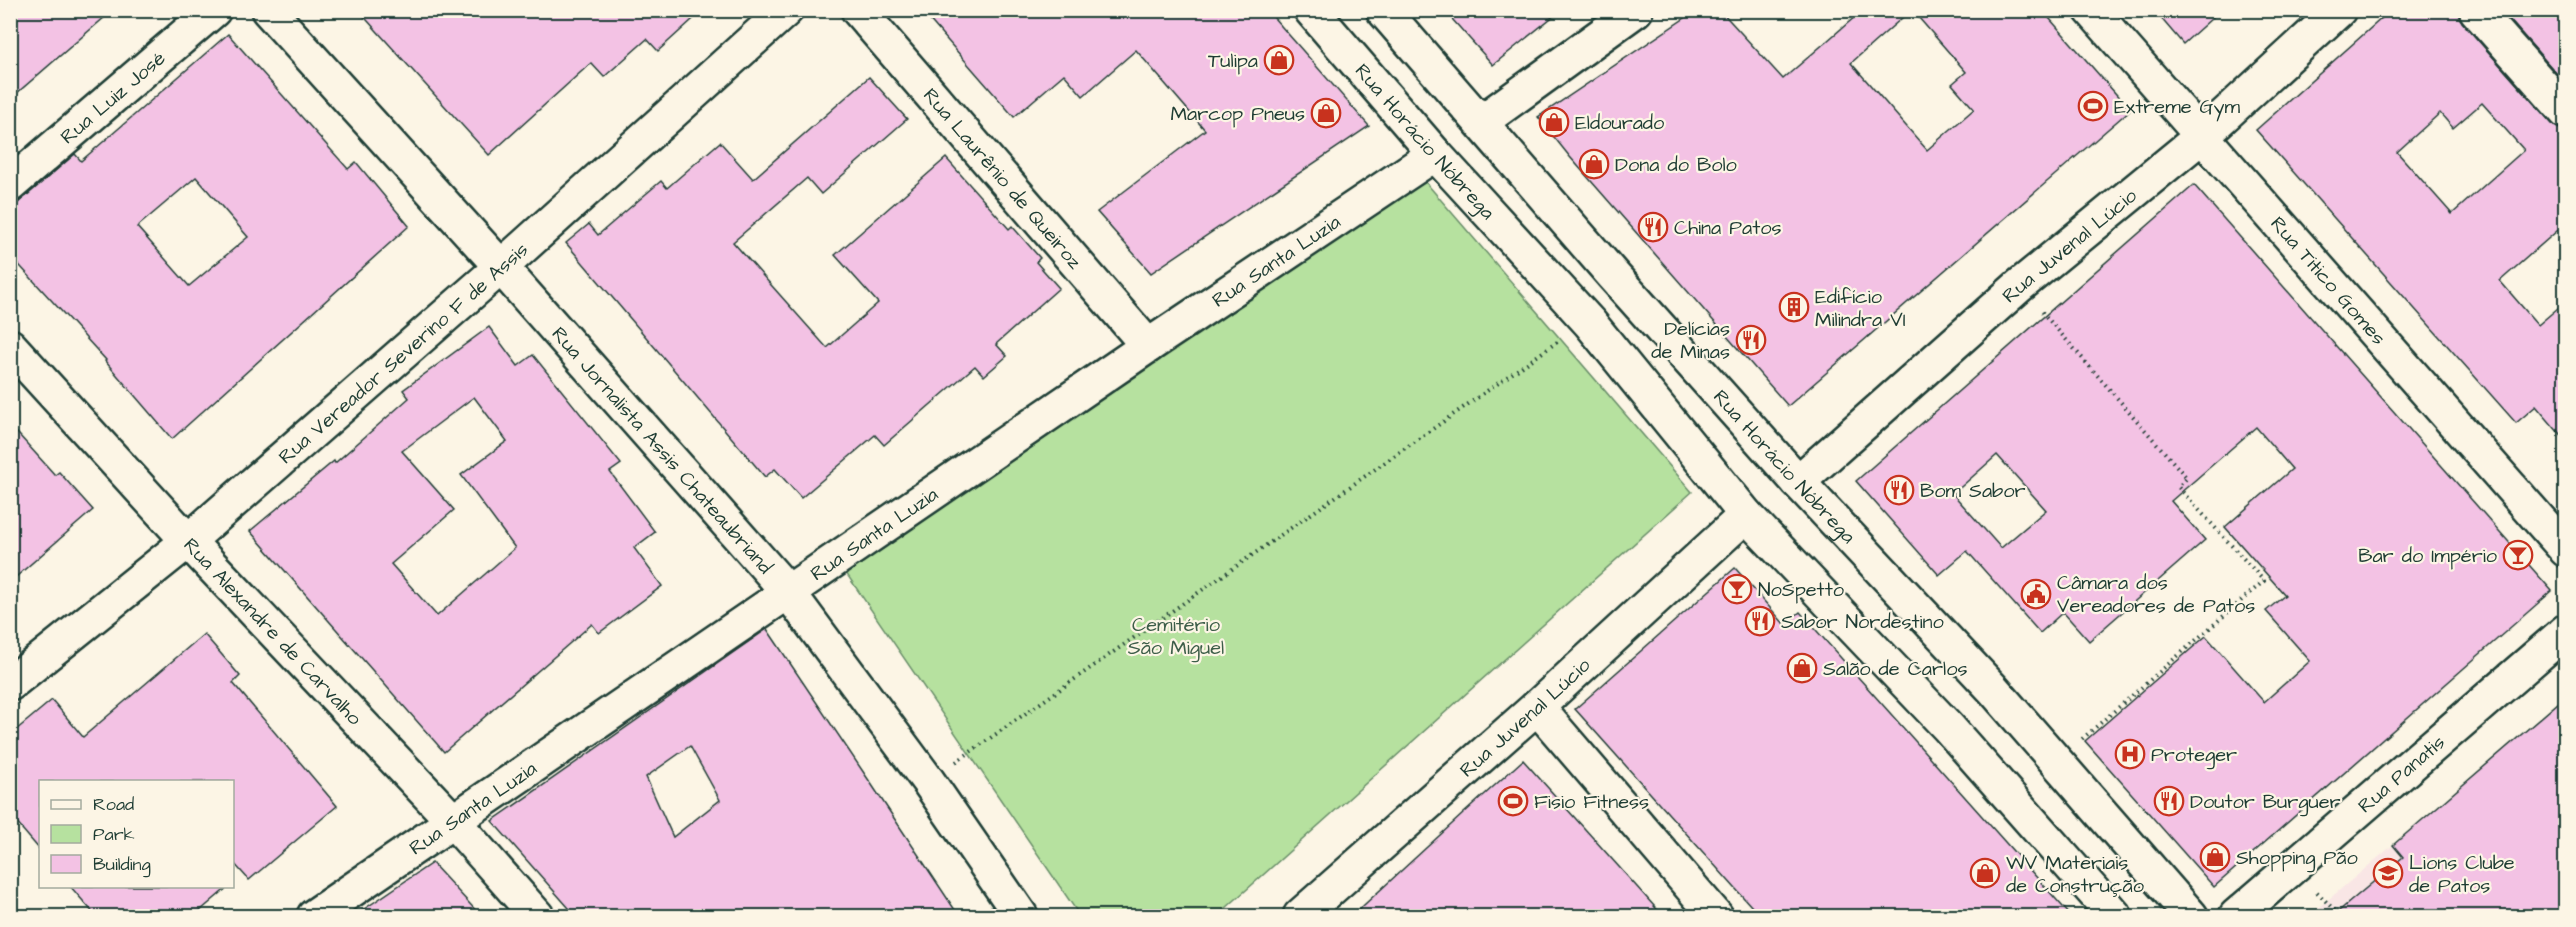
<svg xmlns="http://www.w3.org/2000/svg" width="2576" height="927" viewBox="0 0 2576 927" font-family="'Architects Daughter',sans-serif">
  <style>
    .built { fill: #f9e6e5 }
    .green { fill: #b6e19f; stroke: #6a8f6a; stroke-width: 1.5 }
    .building { fill: #f3c2e4; stroke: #1f3d34; stroke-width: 1.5; fill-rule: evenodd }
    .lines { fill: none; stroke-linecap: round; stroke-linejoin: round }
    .minor-casing { stroke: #1f3d34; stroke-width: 38 }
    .major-casing { stroke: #1f3d34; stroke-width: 38 }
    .path { stroke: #1f3d34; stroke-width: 4; stroke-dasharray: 1.5 4.5; stroke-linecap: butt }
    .minor { stroke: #fcf5e5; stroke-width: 33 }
    .major { stroke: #fcf5e5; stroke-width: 33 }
    .labels { text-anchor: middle; stroke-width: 4.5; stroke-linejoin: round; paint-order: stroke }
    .poi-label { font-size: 20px; fill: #1f3d34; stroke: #fcf5e5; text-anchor: start }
    .street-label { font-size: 20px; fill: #1f3d34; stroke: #fcf5e5 }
    .park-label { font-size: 20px; fill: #3d5e49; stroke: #fcf5e5 }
  </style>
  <rect width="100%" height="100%" fill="#fcf5e5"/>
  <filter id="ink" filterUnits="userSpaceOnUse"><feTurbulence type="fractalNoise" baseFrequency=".0167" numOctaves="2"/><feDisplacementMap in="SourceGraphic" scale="12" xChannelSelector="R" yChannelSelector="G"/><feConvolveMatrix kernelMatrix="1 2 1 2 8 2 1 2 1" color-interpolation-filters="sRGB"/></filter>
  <g filter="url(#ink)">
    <path class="built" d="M2393 845 2455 916H2309Z"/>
    <path class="green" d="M1422 178 1692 492 1217 916H1080L846 573Z"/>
    <g class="building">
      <path d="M10 10H113L10 99Z"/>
      <path d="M358 10H703L658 51 647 39 604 77 591 63 489 155Z"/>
      <path d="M921 10H1267L1369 126 1151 273 1097 212 1205 130 1136 50 1083 96 1064 74 1014 117Z"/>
      <path d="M1444 10H1561L1493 65Z"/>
      <path d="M1697 10H1720L1783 79 1863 10H1911L1851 63 1927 150 1974 109 1952 84 1966 72 1912 10H2042L2130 110 1788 406 1570 157 1538 117Z"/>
      <path d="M2154 10H2221L2183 44Z"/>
      <path d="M2391 10H2458L2462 22 2552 124 2565 130V224L2500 281 2538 325 2565 302V440L2536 406 2516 423 2256 130ZM2482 103 2524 150 2452 214 2397 152 2440 113 2453 128Z"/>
      <path d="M2501 10H2565V83Z"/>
      <path d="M228 34 348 169 356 162 409 226 172 439 105 361 106 360 10 255V210L75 154 81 161ZM196 177 248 237 189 286 137 227Z"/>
      <path d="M869 77 907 119 821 194 807 178 733 242 827 348 878 303 835 255 946 158 1009 229 1012 226 1040 258 1036 262 1059 288 996 344 1007 356 984 376 975 366 884 445 875 435 801 498 775 469 765 477 566 243 589 224 598 235 661 181 667 188 720 142 753 179Z"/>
      <path d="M2194 185 2552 591 2214 887 2085 741 2206 636 2264 702 2310 661 2266 611 2285 595 2225 527 2292 469 2256 427 2171 501 2205 540 2089 641 2063 612 2040 633 1967 551 1939 575 1856 481ZM1997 455 2046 510 2001 548 1953 494Z"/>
      <path d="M489 327 518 366 533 355 621 464 610 472 655 532 634 548 662 586 599 633 592 624 444 752 250 531 334 461 335 463 409 398 403 390ZM474 397 507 441 461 475 515 548 437 616 391 564 454 510 402 451Z"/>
      <path d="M10 425 55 475 59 472 93 510 10 582Z"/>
      <path d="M1735 568 1785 625 1800 612 2071 916H1760L1575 709Z"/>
      <path d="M767 629 872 785 959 916H576L492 821ZM690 746 720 800 673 837 646 777Z"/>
      <path d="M204 634 240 676 233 683 337 806 249 880 232 861V782H40V850L10 815V735L52 700 83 737Z"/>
      <path d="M2565 697V916H2333L2403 857 2393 845Z"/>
      <path d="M1523 760 1663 916H1352L1464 813Z"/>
      <path d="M432 863 481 916H354Z"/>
      <path d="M70 886H229L194 916H96Z"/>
    </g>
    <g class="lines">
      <g class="minor-casing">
        <g id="minor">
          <path id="s1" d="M268 10 501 267 789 593 928 781 1021 916"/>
          <path id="s2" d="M858 10 1148 346"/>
          <path id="s3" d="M2091 10 2566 550"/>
          <path d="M2476 10 2566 112"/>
          <path d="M1481 122 1636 10"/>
          <path id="s4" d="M10 185 214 10"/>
          <path id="s5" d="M10 346 188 541 453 821 537 916"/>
          <path id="s6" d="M1798 482 2019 286 2202 136 2339 10"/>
          <path id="s7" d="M10 684 188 541 501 267 786 10"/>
          <path d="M1537 707 1716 916"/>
          <path id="s8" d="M314 916 1148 346 1435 154"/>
          <path id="s9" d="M1300 916 1537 707 1746 515"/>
          <path id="s10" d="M2236 916 2566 631"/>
        </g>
      </g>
      <g class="major-casing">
        <g id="major">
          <path id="s11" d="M1311 10 1435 154 1590 323 1746 515 1948 727 2115 916"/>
          <path id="s12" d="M1383 10 1612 274 1798 482 1993 689 2191 916"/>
        </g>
      </g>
      <g class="path">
        <path d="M2042 312 2187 478 2178 487 2264 581 2081 740"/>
        <path d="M956 762 1560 340"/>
        <path d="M2317 892 2337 913"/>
      </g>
      <use href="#minor" class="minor"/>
      <use href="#major" class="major"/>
    </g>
  </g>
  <defs>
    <g id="shop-ring" transform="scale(1.5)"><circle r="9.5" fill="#fcf5e5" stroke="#c8321e" stroke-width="1.5"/><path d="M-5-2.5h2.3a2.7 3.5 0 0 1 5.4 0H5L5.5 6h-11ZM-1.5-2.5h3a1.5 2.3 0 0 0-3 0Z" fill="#c8321e"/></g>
    <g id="stadium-ring" transform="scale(1.5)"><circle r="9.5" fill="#fcf5e5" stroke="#c8321e" stroke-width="1.5"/><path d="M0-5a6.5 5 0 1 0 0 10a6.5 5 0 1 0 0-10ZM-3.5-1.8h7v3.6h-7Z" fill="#c8321e"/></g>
    <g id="restaurant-ring" transform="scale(1.5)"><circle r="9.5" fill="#fcf5e5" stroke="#c8321e" stroke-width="1.5"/><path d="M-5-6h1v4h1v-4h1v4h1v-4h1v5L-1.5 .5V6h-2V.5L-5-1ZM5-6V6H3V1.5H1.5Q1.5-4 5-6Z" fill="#c8321e"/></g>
    <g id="building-ring" transform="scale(1.5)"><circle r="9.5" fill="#fcf5e5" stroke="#c8321e" stroke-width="1.5"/><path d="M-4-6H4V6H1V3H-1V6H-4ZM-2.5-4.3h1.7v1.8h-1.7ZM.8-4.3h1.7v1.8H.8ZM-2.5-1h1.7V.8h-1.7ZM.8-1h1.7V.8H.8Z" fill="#c8321e"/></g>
    <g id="bar-ring" transform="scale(1.5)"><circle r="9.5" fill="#fcf5e5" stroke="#c8321e" stroke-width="1.5"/><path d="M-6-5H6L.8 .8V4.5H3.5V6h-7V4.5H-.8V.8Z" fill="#c8321e"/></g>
    <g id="civic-ring" transform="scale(1.5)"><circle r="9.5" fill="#fcf5e5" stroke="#c8321e" stroke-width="1.5"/><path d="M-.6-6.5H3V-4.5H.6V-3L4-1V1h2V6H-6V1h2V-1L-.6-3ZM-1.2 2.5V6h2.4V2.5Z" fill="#c8321e"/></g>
    <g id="hospital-ring" transform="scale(1.5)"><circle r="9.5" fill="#fcf5e5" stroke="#c8321e" stroke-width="1.5"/><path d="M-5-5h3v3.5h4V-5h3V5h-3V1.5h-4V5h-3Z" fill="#c8321e"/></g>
    <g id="school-ring" transform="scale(1.5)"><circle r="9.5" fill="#fcf5e5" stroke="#c8321e" stroke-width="1.5"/><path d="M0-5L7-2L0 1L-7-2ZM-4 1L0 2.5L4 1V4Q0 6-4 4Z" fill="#c8321e"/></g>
  </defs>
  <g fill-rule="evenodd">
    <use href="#shop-ring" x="1279" y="60"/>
    <use href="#stadium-ring" x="2093" y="106"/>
    <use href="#shop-ring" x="1326" y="113"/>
    <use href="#shop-ring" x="1554" y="122"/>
    <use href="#shop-ring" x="1594" y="164"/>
    <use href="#restaurant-ring" x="1653" y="227"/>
    <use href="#building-ring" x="1794" y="307"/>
    <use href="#restaurant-ring" x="1751" y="340"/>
    <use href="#restaurant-ring" x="1899" y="490"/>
    <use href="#bar-ring" x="2518" y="555"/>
    <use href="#bar-ring" x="1737" y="589"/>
    <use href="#civic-ring" x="2036" y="594"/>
    <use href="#restaurant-ring" x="1760" y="621"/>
    <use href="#shop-ring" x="1802" y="668"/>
    <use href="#hospital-ring" x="2130" y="754"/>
    <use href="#stadium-ring" x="1513" y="801"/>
    <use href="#restaurant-ring" x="2169" y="801"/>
    <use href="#shop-ring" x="2215" y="857"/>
    <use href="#shop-ring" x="1985" y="873"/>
    <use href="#school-ring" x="2388" y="873"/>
  </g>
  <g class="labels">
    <g class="poi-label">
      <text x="1258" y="67" text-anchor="end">Tulipa</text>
      <text x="2114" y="113">Extreme Gym</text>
      <text x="1305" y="120" text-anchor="end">Marcop Pneus</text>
      <text x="1575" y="129">Eldourado</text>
      <text x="1615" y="171">Dona do Bolo</text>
      <text x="1674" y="234">China Patos</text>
      <text x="1815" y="303">Edifício<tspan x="1815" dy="23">Milindra VI</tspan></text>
      <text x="1730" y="335" text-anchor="end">Delícias<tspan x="1730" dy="23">de Minas</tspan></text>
      <text x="1920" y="497">Bom Sabor</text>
      <text x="2497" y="562" text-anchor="end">Bar do Império</text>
      <text x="2057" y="589">Câmara dos<tspan x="2057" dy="23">Vereadores de Patos</tspan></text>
      <text x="1758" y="596">NoSpetto</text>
      <text x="1781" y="628">Sabor Nordestino</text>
      <text x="1823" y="675">Salão de Carlos</text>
      <text x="2151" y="761">Proteger</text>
      <text x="1534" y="808">Fisio Fitness</text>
      <text x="2190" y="808">Doutor Burguer</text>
      <text x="2236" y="864">Shopping Pão</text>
      <text x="2006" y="869">WV Materiais<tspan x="2006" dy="23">de Construção</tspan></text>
      <text x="2409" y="869">Lions Clube<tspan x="2409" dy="23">de Patos</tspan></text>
    </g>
    <g class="street-label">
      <text dy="7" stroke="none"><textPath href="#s4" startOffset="135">Rua Luiz José</textPath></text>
      <text dy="7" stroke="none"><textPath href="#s11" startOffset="174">Rua Horácio Nóbrega</textPath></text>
      <text dy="7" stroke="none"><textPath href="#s2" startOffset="222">Rua Laurênio de Queiroz</textPath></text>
      <text dy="7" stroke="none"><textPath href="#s6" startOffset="360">Rua Juvenal Lúcio</textPath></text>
      <text dy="7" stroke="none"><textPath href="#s8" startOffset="1164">Rua Santa Luzia</textPath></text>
      <text dy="7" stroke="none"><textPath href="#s3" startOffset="360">Rua Titico Gomes</textPath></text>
      <text dy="7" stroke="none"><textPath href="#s7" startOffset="514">Rua Vereador Severino F de Assis</textPath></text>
      <text dy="7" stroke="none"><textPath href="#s1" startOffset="591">Rua Jornalista Assis Chateaubriand</textPath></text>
      <text dy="7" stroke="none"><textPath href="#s12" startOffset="608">Rua Horácio Nóbrega</textPath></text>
      <text dy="7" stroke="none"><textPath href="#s8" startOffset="678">Rua Santa Luzia</textPath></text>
      <text dy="7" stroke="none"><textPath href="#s5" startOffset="388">Rua Alexandre de Carvalho</textPath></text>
      <text dy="7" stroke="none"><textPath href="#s9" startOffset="300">Rua Juvenal Lúcio</textPath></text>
      <text dy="7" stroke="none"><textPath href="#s10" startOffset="218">Rua Panatis</textPath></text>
      <text dy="7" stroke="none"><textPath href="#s8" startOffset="192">Rua Santa Luzia</textPath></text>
    </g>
    <g class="park-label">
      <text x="1176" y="631">Cemitério<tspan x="1176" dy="23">São Miguel</tspan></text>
    </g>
  </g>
  <rect width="2576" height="927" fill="none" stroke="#fcf5e5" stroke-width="36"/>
  <rect x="18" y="18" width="2540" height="891" fill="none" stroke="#1f3d34" stroke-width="2" filter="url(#ink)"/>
  <rect x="39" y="780" width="195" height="108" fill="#fcf5e5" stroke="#a4ab9e" stroke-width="1.5"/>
  <rect x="51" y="800" width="30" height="9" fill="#fcf5e5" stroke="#a4ab9e" stroke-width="1.5"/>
  <text x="93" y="810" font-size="18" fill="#1f3d34">Road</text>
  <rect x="51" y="825" width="30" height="18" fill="#b6e19f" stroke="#a4ab9e" stroke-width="1.5"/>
  <text x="93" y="840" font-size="18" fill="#1f3d34">Park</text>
  <rect x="51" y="855" width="30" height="18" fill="#f3c2e4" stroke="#a4ab9e" stroke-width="1.5"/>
  <text x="93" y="870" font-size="18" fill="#1f3d34">Building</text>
</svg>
